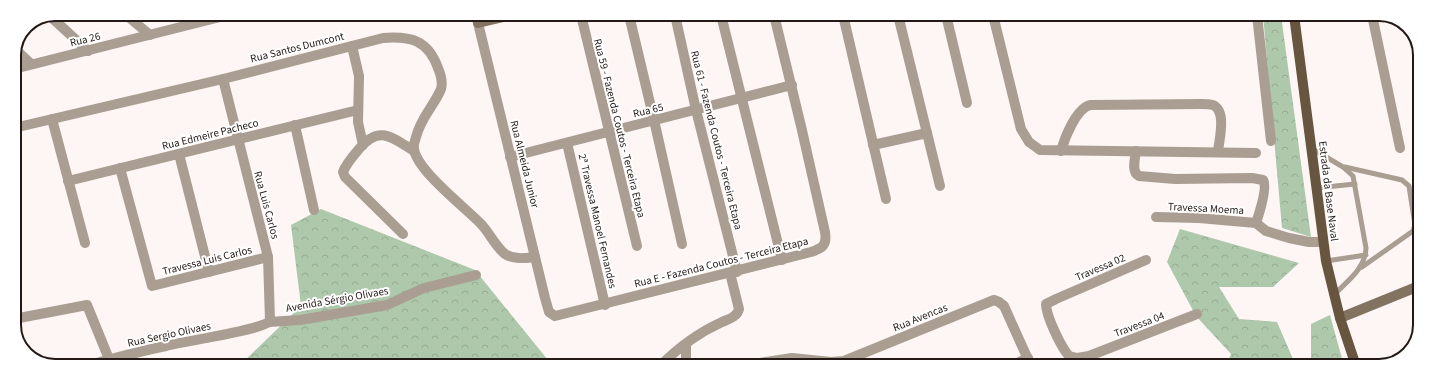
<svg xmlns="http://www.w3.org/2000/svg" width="1434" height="380" viewBox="0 0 1434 380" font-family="'Source Sans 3',sans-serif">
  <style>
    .forest { fill: url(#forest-crowns) }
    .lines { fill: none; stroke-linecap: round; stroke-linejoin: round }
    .lane { stroke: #a99e91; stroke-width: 5 }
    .street { stroke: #a99e91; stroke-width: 10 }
    .secondary { stroke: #827361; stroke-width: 10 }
    .primary { stroke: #67553f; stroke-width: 10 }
    .labels { text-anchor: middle; stroke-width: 4; stroke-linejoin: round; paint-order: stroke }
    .street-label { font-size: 11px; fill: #241915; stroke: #fff }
    .rim { fill: none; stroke: #241915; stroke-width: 2 }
  </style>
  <defs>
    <pattern id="forest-crowns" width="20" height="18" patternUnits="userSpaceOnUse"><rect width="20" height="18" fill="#aec8ab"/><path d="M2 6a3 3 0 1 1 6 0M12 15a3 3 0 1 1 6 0" fill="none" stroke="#96ab92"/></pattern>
  </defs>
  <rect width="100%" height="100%" fill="#fdf6f4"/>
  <g class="forest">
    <path d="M1263 15H1281L1311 237 1282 228Z"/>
    <path d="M321 209 475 270 552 365H240L301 306 291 225Z"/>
    <path d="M1180 229 1299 263 1273 287H1219L1239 319 1277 322 1296 366H1226L1231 354 1196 316 1167 262Z"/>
    <path d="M1330 315 1344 366H1311V324Z"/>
  </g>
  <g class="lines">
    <g class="lane">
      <path d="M1311 148 1343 167 1353 176 1366 248C1365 269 1348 280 1335 294"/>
      <path d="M1345 167 1402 180 1409 186 1415 225 1413 231 1362 267"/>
      <path d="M1316 188 1355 184"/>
      <path d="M1326 261 1366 255"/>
    </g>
    <g class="street">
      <path d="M125 14 150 35"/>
      <path d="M581 15 637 246"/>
      <path d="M629 15 654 120 682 244"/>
      <path d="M675 15 696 110 737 272"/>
      <path d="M721 15 782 260"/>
      <path d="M843 15 886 199"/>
      <path d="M898 15 940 186"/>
      <path d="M946 15 967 103"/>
      <path d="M993 15 1021 129 1029 142 1040 150 1256 153"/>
      <path d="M1257 15 1271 141"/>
      <path d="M1372 15 1400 148"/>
      <path d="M50 16 88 51"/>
      <path d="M478 23 545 298 549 312 555 316 811 252C823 248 827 245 825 232L801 126 774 15"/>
      <path d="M352 46 359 76 358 122 363 145"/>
      <path d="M16 50 31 64"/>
      <path d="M14 69 232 14"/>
      <path d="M52 119 85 243"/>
      <path d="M295 125 314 210"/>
      <path d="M14 128 223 79 383 38C411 36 428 40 438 68 441 75 443 82 441 89 434 106 421 117 416 137 415 141 413 145 414 149 417 171 466 208 482 225 490 234 496 247 505 254 514 260 526 258 535 257"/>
      <path d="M567 143 605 305"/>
      <path d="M873 145 927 133"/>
      <path d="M1061 151C1065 137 1076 109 1090 105L1201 104C1205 104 1209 104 1213 105 1227 111 1219 140 1218 152"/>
      <path d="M1136 151C1135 159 1131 172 1139 176L1175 179 1252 178 1263 180C1268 187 1259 214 1256 223"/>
      <path d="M179 154 209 272"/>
      <path d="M510 157 792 85"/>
      <path d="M120 168 152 286 268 257"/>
      <path d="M68 181 358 110"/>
      <path d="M1156 217 1199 218 1256 223 1266 231 1289 238 1309 242H1323"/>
      <path d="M403 234 345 177 343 172C346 164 353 156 359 149 379 124 393 138 414 151"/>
      <path d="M1146 260 1056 299 1046 304C1046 316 1061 347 1069 356L1077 358 1089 356 1197 314"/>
      <path d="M14 304 17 318"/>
      <path d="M14 319 87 305 109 359"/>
      <path d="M269 322 300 320 387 305 424 288 476 275"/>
      <path d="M686 344V362L688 365"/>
      <path d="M89 365C115 358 140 351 166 346 185 341 259 331 270 321L268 257 223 79"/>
      <path d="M661 365C678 348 700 332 722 322 729 319 737 317 739 309L730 273"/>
      <path d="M746 365 792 358 831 362 844 361 994 300 999 302 1004 306 1031 366"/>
      <path d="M1011 366 1028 358"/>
    </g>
    <g class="secondary">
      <path d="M476 14 478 23 516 14"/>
      <path d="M1340 318 1419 286"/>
    </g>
    <path class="primary" d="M1294 15 1326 261 1340 318 1356 366"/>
  </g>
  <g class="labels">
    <g class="street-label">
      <text transform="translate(85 39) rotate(-14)" y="4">Rua 26</text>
      <text transform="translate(297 47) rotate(-14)" y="4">Rua Santos Dumcont</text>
      <text transform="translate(648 110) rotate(-14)" y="4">Rua 65</text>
      <text transform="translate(620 128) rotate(76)" y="4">Rua 59 - Fazenda Coutos - Terceira Etapa</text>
      <text transform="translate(210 134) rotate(-14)" y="4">Rua Edmeire Pacheco</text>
      <text transform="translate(717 140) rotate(76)" y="4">Rua 61 - Fazenda Coutos - Terceira Etapa</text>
      <text transform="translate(525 164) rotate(76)" y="4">Rua Almeida Junior</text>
      <text transform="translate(1329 191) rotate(83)" y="4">Estrada da Base Naval</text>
      <text transform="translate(267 205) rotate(75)" y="4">Rua Luis Carlos</text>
      <text transform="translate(1206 208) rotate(3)" y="4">Travessa Moema</text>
      <text transform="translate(598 221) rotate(77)" y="4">2ª Travessa Manoel Fernandes</text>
      <text transform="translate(207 260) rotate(-14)" y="4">Travessa Luis Carlos</text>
      <text transform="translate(721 262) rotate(-14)" y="4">Rua E - Fazenda Coutos - Terceira Etapa</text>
      <text transform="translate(1100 267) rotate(-23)" y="4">Travessa 02</text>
      <text transform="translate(337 299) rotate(-10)" y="4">Avenida Sérgio Olivaes</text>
      <text transform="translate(920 317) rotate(-22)" y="4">Rua Avencas</text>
      <text transform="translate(1139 324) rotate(-21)" y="4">Travessa 04</text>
      <text transform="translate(169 334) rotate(-12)" y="4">Rua Sergio Olivaes</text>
    </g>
  </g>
  <path d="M0 0H1434V380H0ZM55 21H1379A34 34 0 0 1 1413 55V325A34 34 0 0 1 1379 359H55A34 34 0 0 1 21 325V55A34 34 0 0 1 55 21Z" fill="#fff" fill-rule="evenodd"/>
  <path class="rim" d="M55 21H1379A34 34 0 0 1 1413 55V325A34 34 0 0 1 1379 359H55A34 34 0 0 1 21 325V55A34 34 0 0 1 55 21Z"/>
</svg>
